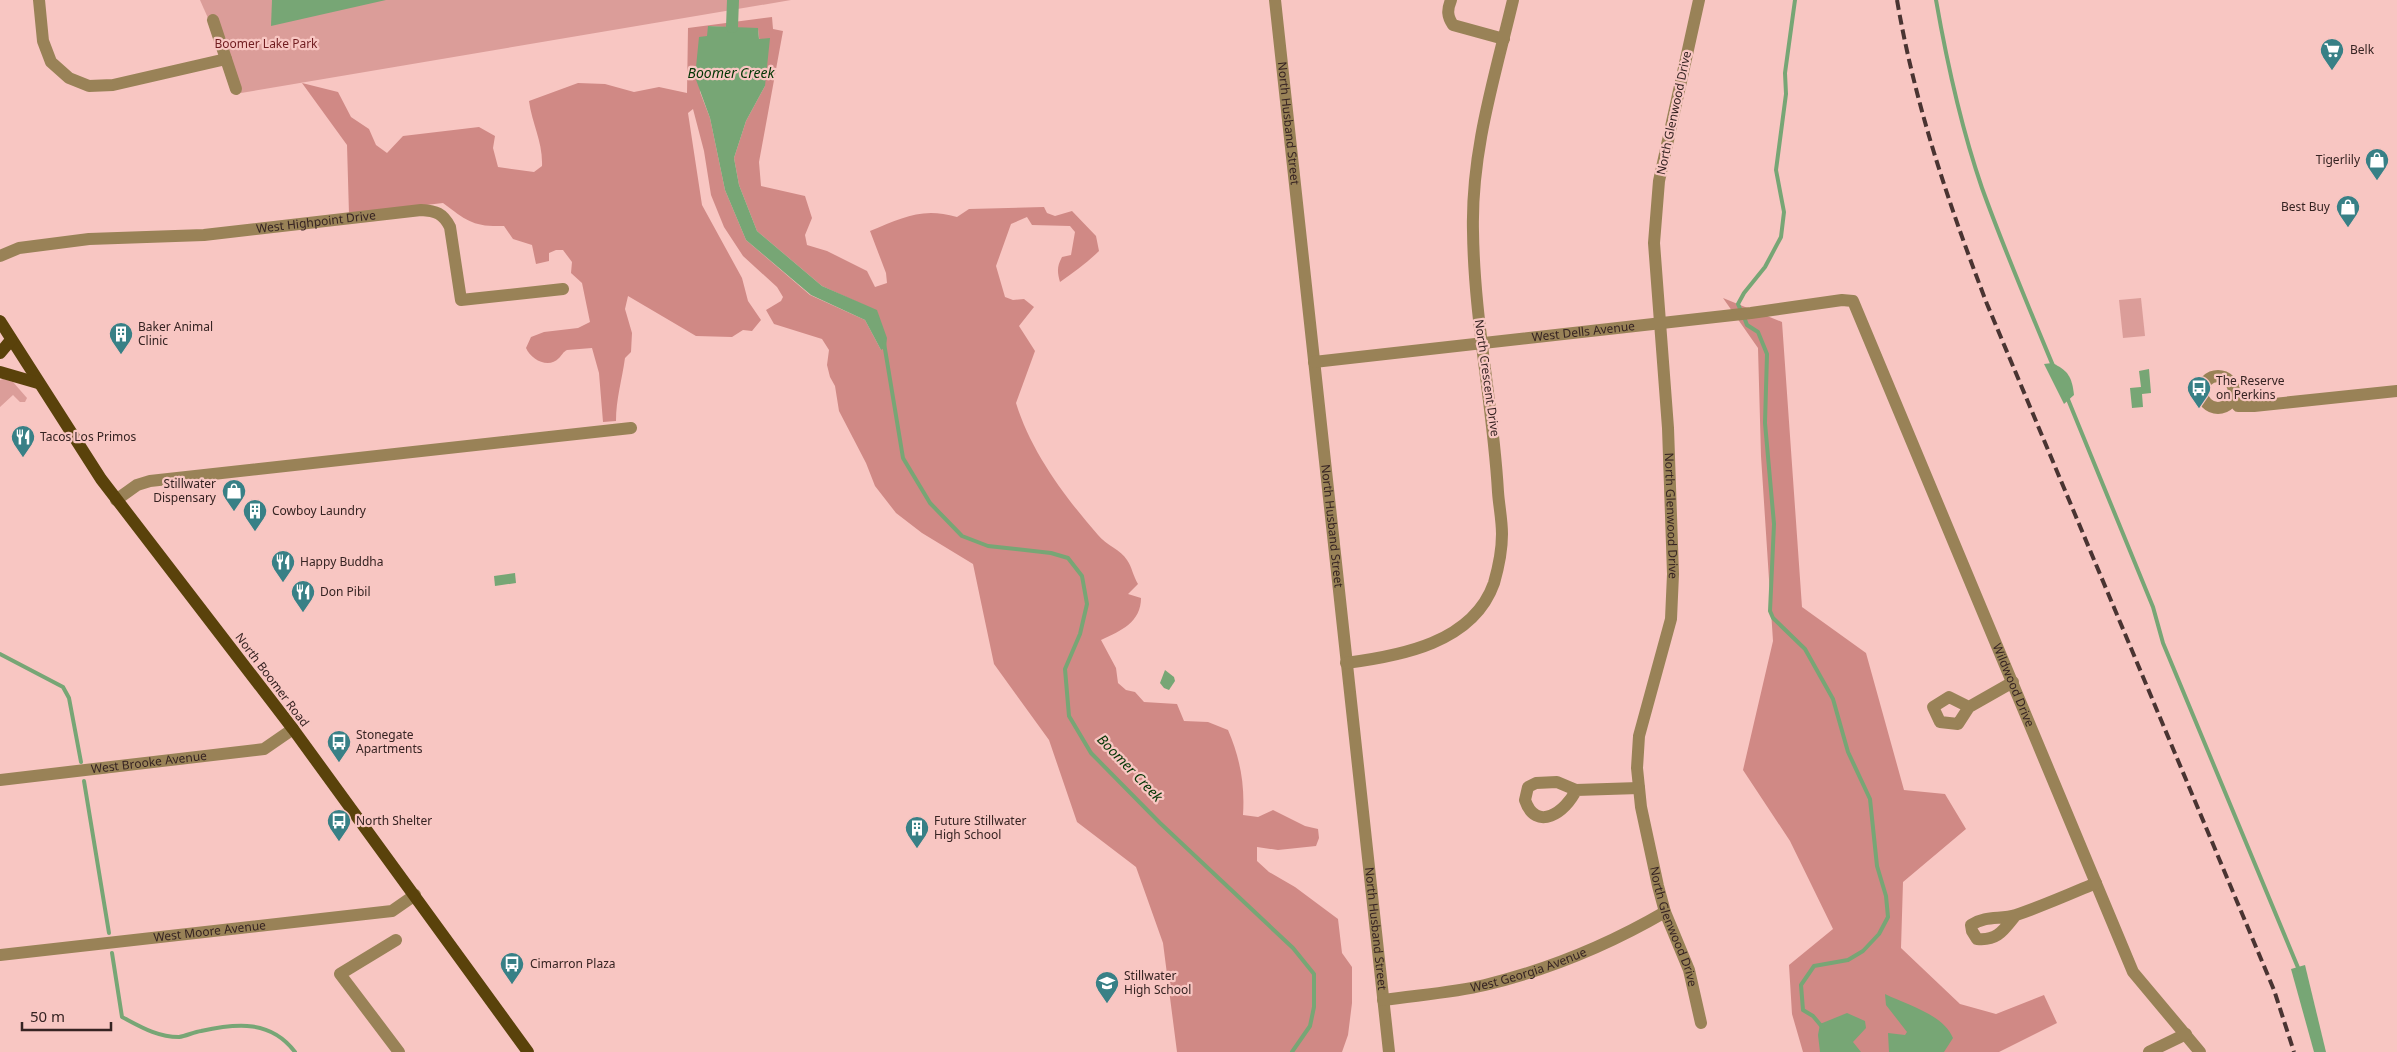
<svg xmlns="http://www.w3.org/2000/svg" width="2397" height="1052" viewBox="0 0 2397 1052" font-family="'Noto Sans',sans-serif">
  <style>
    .green { fill: #db9d99 }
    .forest { fill: #d08985; fill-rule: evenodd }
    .water { fill: #77a675 }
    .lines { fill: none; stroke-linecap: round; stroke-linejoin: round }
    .stream { stroke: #77a675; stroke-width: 4 }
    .canal { stroke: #77a675; stroke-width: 12 }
    .minor { stroke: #998257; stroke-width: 12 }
    .major { stroke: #5a420b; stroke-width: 12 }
    .rail { stroke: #4a3432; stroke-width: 4; stroke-dasharray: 10 5; stroke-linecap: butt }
    .labels { text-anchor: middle; stroke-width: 4.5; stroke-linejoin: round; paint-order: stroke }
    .park-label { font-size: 12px; fill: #711d20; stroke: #f8c6c2 }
    .poi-label { font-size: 12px; fill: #362322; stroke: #f8c6c2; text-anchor: start }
    .street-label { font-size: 12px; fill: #362322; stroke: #f8c6c2 }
    .water-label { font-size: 14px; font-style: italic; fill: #013503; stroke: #f8c6c2 }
  </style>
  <rect width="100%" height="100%" fill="#f8c6c2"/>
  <g class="green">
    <path d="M200 0H791L241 93Z"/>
    <path d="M2141 298 2145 336 2123 338 2119 300Z"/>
    <path d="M3 379 13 382 27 398 25 402H20L13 395 0 407V380Z"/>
  </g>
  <g class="forest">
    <path d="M772 17 773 29 783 31 759 162 761 186 805 196 812 218 805 235 807 245 827 251 867 271 875 287 887 283 886 273 870 231C903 218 921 207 957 217L969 209 1044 207 1047 213 1055 216 1072 211 1096 236 1099 251C1087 263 1074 272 1060 282 1057 272 1057 266 1062 257L1071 255 1075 232 1070 226 1032 225 1027 217 1011 224 996 266 1005 297 1013 300 1024 299 1034 307 1019 326 1035 351 1016 403C1031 452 1065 497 1098 535 1106 545 1121 550 1127 560 1132 567 1133 576 1138 584L1128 594 1141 598C1141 622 1121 631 1101 640L1116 668 1118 683 1126 690 1135 692 1144 702 1177 704 1184 721 1208 722 1228 730C1240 758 1245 784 1243 815L1258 817 1273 810 1305 826 1318 829 1319 838 1316 846 1278 850 1257 847V861L1269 872 1295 887 1338 919 1342 953 1352 967V1003L1348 1035 1342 1052H1177L1163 943 1136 867 1077 822 1049 740 994 664 973 564 922 533 896 513 875 486 866 463 839 411 835 386 830 377 827 365 829 350 822 339 774 324 766 310 781 301 783 297 777 287 743 256 724 227 711 195 704 151 693 109 688 113 702 205 742 278 748 301 761 320 752 331 743 330 732 337 696 336 628 296 625 309 632 333 631 352 625 358C622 380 616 399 616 421L603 422 599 373 592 348 567 350C563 352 562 355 559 358 549 369 531 360 526 348L531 337 544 332 578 328 590 322 582 283 571 273 572 262 563 250H556L549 253V261L536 264 532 245 513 239 504 226C473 227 467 221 443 203L349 214 347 145 302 83 338 92 351 117 369 129 376 145 387 153 403 136 479 127 495 136 493 148 498 167 534 172 542 166C543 142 532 124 529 101L578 83 605 84 634 92 659 87 687 93 688 28ZM708 26 758 29 765 86 746 121 734 158 739 185 757 231 822 286 877 311 881 350 865 320 810 295 746 240 725 190 710 118 700 92 699 37H708Z"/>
    <path d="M1723 298 1782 322 1802 607 1866 653 1904 790 1945 794 1966 829 1903 882 1901 948 1960 1004 1996 1014 2044 995 2057 1023 1999 1052H1803L1792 1014 1789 965 1833 929 1790 841 1743 770 1773 641 1761 456 1758 348Z"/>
  </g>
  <g class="water">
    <path d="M272 0H386L271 26Z"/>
    <path d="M708 26 758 28 759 39 770 38 765 86 746 121 734 158 739 185 757 231 822 286 877 310 887 338 886 347 881 350 865 320 811 295 746 240 725 190 710 118 695 77 699 37 707 36Z"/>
    <path d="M2052 363C2068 370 2072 377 2074 395L2064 404 2044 364Z"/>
    <path d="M2149 369 2151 393 2142 394 2143 407 2132 408 2130 388 2141 387 2139 371Z"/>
    <path d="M515 573 516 583 495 586 494 576Z"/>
    <path d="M1165 670 1174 677 1175 681 1169 690 1164 688 1160 683Z"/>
    <path d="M2305 965 2326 1052H2314L2291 969Z"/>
    <path d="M1885 994C1907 1005 1943 1014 1953 1038L1944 1052H1889L1888 1033 1905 1035 1907 1032 1886 1005Z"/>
    <path d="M1847 1013 1865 1021 1866 1028 1853 1042 1861 1052H1820L1818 1035 1820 1024Z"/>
  </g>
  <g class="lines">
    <g class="stream">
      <path d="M1936 0C1947 63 1961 127 1982 188 2004 249 2029 308 2054 368"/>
      <path d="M1741 311 1738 304 1744 293 1765 267 1781 237 1784 212 1776 170 1786 94 1785 73 1795 0"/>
      <path d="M1744 317 1747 325 1758 332 1767 354 1765 423 1774 524 1770 611 1773 618 1805 649 1833 699 1848 752 1870 799 1877 866 1886 896 1888 917 1879 934 1863 951 1848 960 1814 966 1801 985 1803 1010 1813 1016 1823 1028"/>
      <path d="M884 343 903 458 930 503 962 536 988 546 1051 553 1068 558 1082 576 1087 604 1080 634 1065 669 1069 716 1091 753 1160 823 1293 948 1314 974V1007L1310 1026 1292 1052"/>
      <path d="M2067 397 2153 607 2163 643 2299 970"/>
      <path d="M0 654 63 687 69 698 81 762"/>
      <path d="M84 781 109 933"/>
      <path d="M112 953 122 1017C141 1027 157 1037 179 1037 186 1036 194 1032 201 1031 237 1023 271 1020 295 1052"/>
    </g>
    <path class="canal" d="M732 27 733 0"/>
    <g class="minor">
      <path d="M39 0 43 41 51 62 69 78 89 86 113 85 226 59"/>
      <path id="s1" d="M1275 0 1389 1052"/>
      <path d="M1451 0C1447 10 1447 16 1453 25L1504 39"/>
      <path id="s2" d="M1699 0 1659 181 1654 243 1668 428 1673 574 1671 619 1639 736 1637 768 1641 807 1658 886 1665 912 1689 970 1701 1023"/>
      <path d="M213 20 236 89"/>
      <path id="s3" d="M0 256 19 248 89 239 204 235 421 210C436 211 443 213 450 227L461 300 563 289"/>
      <path id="s4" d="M1314 362 1751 313 1842 300 1853 301 2133 972 2200 1052"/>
      <circle cx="2218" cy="392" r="16"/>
      <path d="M2233 399 2238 406H2254L2397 391"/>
      <path d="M116 500 137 485 150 481 631 428"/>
      <path d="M1346 663C1400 656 1473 643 1494 583 1498 569 1502 548 1502 534 1502 520 1499 506 1498 492 1493 404 1474 319 1473 231 1471 151 1495 76 1513 0"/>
      <path d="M1969 707 1958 724 1940 722 1933 707 1949 697 1969 707 2013 682"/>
      <path id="s5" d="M0 780 264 749 293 729"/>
      <path d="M1576 790C1566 812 1536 833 1525 800L1528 787 1536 783 1557 782 1576 790 1639 788"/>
      <path d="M2015 916C2003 931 1997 941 1977 939L1972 931 1971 925C1986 915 2001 920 2016 915 2043 906 2070 894 2096 883"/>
      <path d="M396 940 340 974 399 1052"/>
      <path id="s6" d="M0 955 392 911 415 895"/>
      <path id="s7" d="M1383 1000C1417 995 1452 993 1485 985 1547 970 1610 944 1665 912"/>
      <path d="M2149 1052 2186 1034"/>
    </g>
    <g class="major">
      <path d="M0 321 101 479 293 729 528 1052"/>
      <path d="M0 353 11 340"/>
      <path d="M0 372 38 383"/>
    </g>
    <path class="rail" d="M1897 0C1915 105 1949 205 1987 304L2274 990 2294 1052"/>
  </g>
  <defs>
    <g id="supermarket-pin" transform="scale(1.25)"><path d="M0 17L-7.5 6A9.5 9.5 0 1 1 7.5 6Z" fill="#388086" stroke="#f8c6c2"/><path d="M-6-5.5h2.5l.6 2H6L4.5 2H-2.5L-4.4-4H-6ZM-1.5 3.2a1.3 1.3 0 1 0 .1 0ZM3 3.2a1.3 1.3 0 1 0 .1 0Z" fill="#fff"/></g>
    <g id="shop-pin" transform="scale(1.25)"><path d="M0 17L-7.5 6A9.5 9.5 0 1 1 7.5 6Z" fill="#388086" stroke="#f8c6c2"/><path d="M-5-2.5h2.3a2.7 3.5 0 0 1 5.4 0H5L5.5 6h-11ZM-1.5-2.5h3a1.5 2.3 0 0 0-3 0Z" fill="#fff"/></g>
    <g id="building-pin" transform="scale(1.25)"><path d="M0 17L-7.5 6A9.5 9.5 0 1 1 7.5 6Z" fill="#388086" stroke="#f8c6c2"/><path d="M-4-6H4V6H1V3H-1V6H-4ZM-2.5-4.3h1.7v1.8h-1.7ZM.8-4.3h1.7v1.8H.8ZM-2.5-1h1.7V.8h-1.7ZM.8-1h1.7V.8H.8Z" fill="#fff"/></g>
    <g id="bus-pin" transform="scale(1.25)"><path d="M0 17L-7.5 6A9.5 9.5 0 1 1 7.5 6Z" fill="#388086" stroke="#f8c6c2"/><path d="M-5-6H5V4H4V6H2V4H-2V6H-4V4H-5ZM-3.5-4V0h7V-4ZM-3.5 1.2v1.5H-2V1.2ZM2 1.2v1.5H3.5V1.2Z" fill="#fff"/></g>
    <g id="restaurant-pin" transform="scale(1.25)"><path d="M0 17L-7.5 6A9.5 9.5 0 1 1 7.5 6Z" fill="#388086" stroke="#f8c6c2"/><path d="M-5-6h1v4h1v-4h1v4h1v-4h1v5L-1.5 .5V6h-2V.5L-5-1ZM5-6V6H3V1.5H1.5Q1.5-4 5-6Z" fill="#fff"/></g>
    <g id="school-pin" transform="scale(1.25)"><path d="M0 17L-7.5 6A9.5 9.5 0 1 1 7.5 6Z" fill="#388086" stroke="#f8c6c2"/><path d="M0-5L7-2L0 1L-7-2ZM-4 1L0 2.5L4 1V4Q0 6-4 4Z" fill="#fff"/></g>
  </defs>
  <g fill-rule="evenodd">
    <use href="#supermarket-pin" x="2332" y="50"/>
    <use href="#shop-pin" x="2377" y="160"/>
    <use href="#shop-pin" x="2348" y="207"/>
    <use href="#building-pin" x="121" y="334"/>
    <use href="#bus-pin" x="2199" y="388"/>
    <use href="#restaurant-pin" x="23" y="437"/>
    <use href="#shop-pin" x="234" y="491"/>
    <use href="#building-pin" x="255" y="511"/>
    <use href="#restaurant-pin" x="283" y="562"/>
    <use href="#restaurant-pin" x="303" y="592"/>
    <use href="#bus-pin" x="339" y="742"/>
    <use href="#bus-pin" x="339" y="821"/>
    <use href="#building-pin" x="917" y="828"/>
    <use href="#bus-pin" x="512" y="964"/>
    <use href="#school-pin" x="1107" y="983"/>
  </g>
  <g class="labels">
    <g class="park-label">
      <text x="266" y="48">Boomer Lake Park</text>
    </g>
    <g class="poi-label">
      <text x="2350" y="54">Belk</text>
      <text x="2360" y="164" text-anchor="end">Tigerlily</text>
      <text x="2330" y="211" text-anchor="end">Best Buy</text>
      <text x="138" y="331">Baker Animal<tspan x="138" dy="14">Clinic</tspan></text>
      <text x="2216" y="385">The Reserve<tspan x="2216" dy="14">on Perkins</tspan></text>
      <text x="40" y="441">Tacos Los Primos</text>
      <text x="216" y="488" text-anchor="end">Stillwater<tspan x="216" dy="14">Dispensary</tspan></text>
      <text x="272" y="515">Cowboy Laundry</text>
      <text x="300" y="566">Happy Buddha</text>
      <text x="320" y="596">Don Pibil</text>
      <text x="356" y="739">Stonegate<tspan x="356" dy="14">Apartments</tspan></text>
      <text x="356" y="825">North Shelter</text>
      <text x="934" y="825">Future Stillwater<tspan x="934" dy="14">High School</tspan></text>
      <text x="530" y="968">Cimarron Plaza</text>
      <text x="1124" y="980">Stillwater<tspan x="1124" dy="14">High School</tspan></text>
    </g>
    <g class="street-label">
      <text transform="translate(1674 113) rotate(-78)" y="4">North Glenwood Drive</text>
      <text dy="4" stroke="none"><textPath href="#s1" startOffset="124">North Husband Street</textPath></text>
      <text dy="4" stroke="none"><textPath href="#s3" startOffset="319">West Highpoint Drive</textPath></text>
      <text dy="4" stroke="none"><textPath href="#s4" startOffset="271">West Dells Avenue</textPath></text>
      <text transform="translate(1487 378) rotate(82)" y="4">North Crescent Drive</text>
      <text dy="4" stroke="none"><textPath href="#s2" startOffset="521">North Glenwood Drive</textPath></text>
      <text dy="4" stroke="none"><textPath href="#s1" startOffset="529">North Husband Street</textPath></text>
      <text transform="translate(272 680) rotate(53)" y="4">North Boomer Road</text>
      <text dy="4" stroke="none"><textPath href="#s4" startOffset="959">Wildwood Drive</textPath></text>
      <text dy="4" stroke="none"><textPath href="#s5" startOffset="150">West Brooke Avenue</textPath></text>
      <text dy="4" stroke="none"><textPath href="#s2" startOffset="941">North Glenwood Drive</textPath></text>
      <text dy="4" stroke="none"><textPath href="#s1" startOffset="934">North Husband Street</textPath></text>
      <text dy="4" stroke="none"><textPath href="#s6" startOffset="211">West Moore Avenue</textPath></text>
      <text dy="4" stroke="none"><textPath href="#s7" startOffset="149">West Georgia Avenue</textPath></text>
    </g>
    <g class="water-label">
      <text x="731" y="78">Boomer Creek</text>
      <text transform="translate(1130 768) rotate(46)" y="5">Boomer Creek</text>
    </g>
  </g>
  <path d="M22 1022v8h89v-8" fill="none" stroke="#362322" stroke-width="2.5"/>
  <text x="30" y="1022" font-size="15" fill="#362322" stroke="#f8c6c2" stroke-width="4" paint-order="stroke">50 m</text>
</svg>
